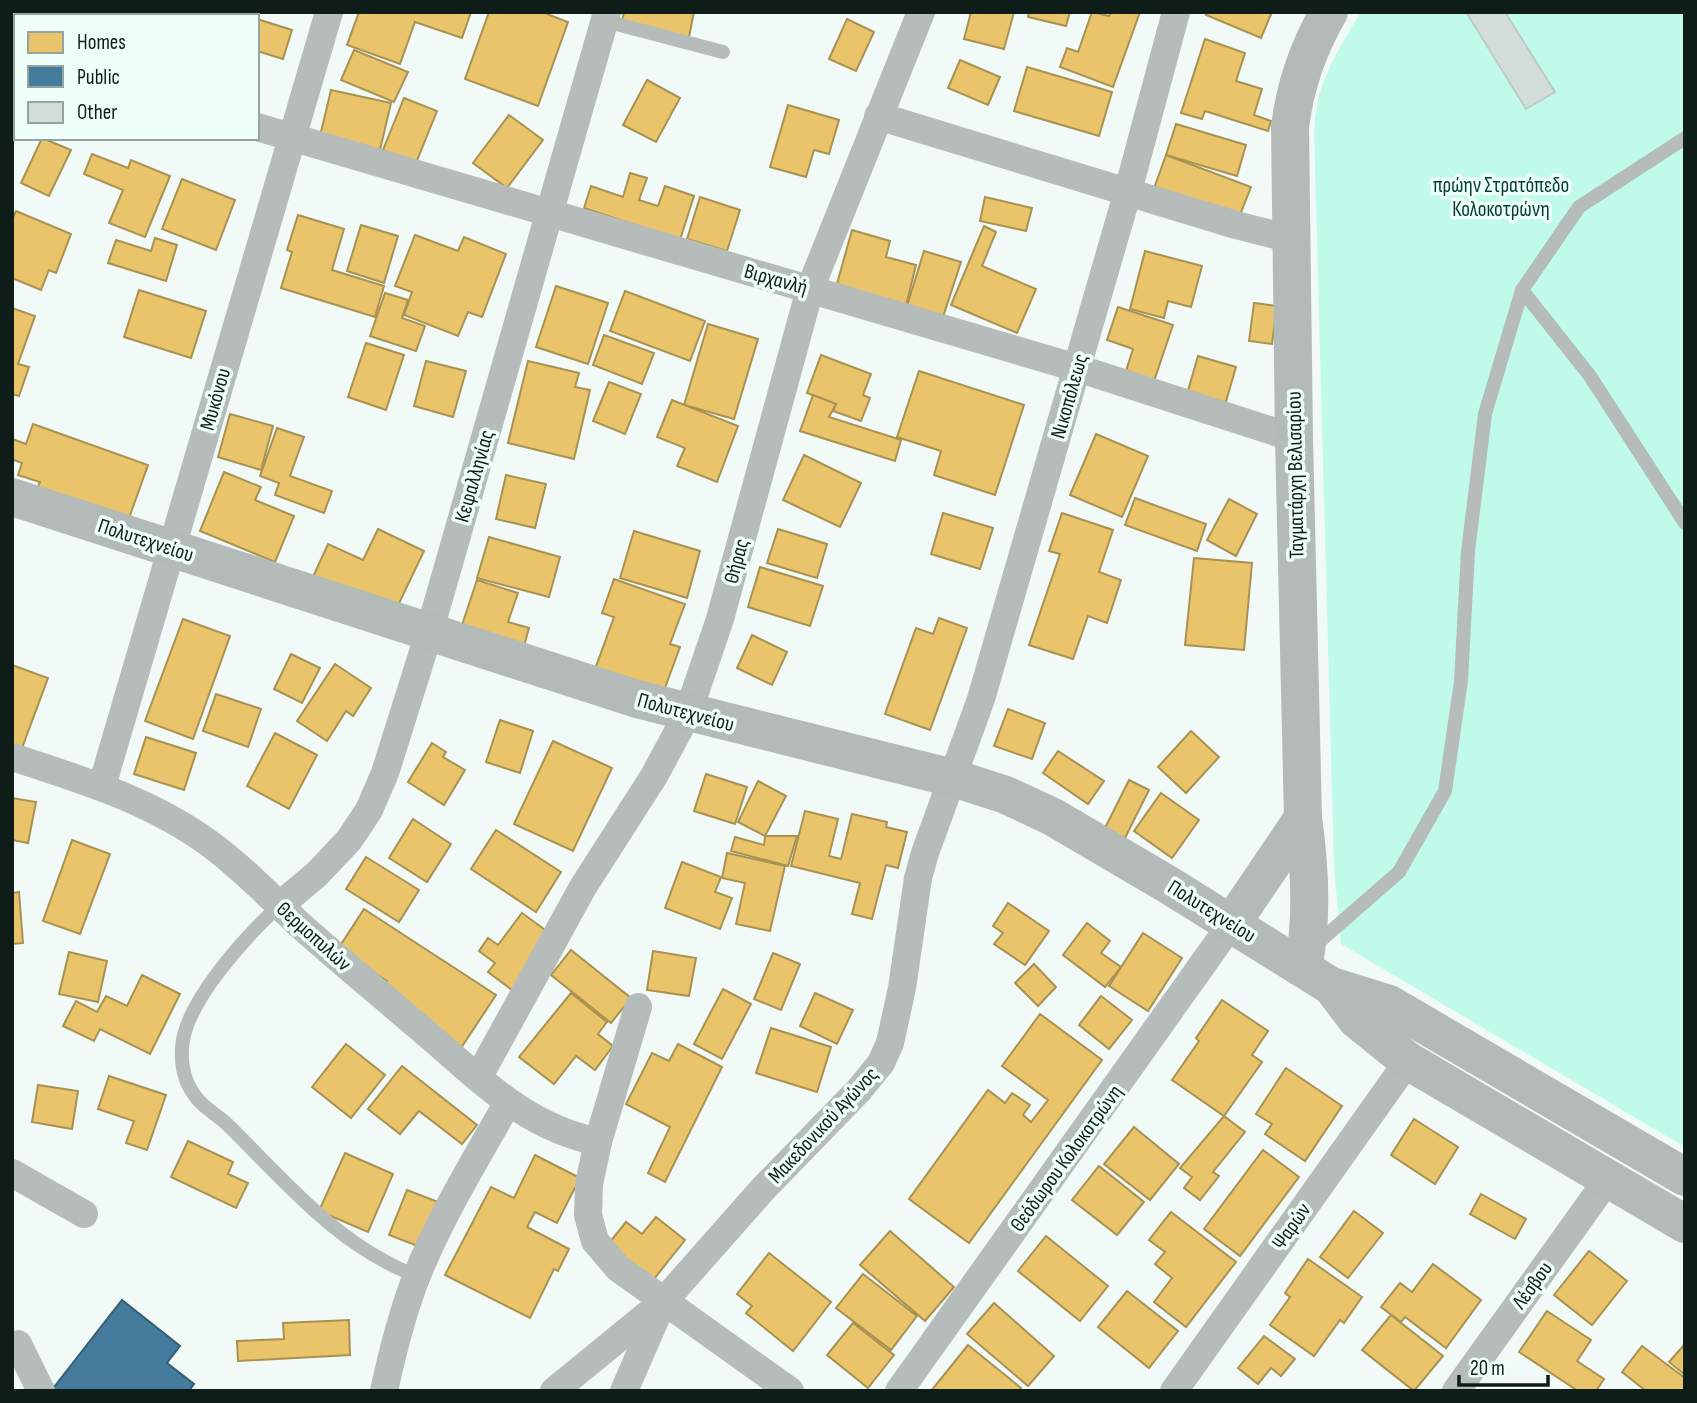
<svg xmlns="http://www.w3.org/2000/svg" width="1697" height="1403" viewBox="0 0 1697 1403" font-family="'Sofia Sans Condensed',sans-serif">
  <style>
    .green { fill: #c0fbea }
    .homes { fill: #e9c46a; stroke: #a89252; stroke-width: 2 }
    .public { fill: #457b9d; stroke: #355f75; stroke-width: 2 }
    .building { fill: #d2dcd9; stroke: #becac6; stroke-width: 2 }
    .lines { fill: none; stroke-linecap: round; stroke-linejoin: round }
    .lane { stroke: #b6bcba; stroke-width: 14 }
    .street { stroke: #b6bcba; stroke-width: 28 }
    .secondary { stroke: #b3bab8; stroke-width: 38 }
    .labels { text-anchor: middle; stroke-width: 7; stroke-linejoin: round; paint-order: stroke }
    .park-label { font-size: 21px; fill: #003e31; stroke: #eefef9 }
    .street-label { font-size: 21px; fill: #0f1d19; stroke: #eefef9 }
  </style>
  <rect width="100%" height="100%" fill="#f2faf8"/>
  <path class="green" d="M1361 12H1685V1147L1341 944 1334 868 1315 168C1315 150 1313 130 1316 112 1320 77 1343 42 1361 12Z"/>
  <g class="homes">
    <path d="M82 12H158L157 16H81Z"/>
    <path d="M359 12H471L462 38 415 22 400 64 347 45Z"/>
    <path d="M489 12H542L568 22 538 106 465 79Z"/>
    <path d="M624 12H694L688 42 621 25Z"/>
    <path d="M971 12H1014L1004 49 964 39Z"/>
    <path d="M1029 12H1070L1066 26 1028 17Z"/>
    <path d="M1092 12 1109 16 1111 12H1140L1113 87 1060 67 1067 48 1078 52Z"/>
    <path d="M1207 12H1272L1261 38 1206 15Z"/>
    <path d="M257 19 292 30 283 59 257 51Z"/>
    <path d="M847 19 874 32 856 71 829 59Z"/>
    <path d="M1205 39 1245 53 1236 81 1262 89 1254 115 1271 121 1268 131 1205 111 1202 119 1181 113Z"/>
    <path d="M354 50 408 72 394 102 341 80Z"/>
    <path d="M960 60 1000 77 988 105 948 88Z"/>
    <path d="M1027 67 1112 92 1099 136 1014 111Z"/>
    <path d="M647 80 680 98 656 142 623 125Z"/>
    <path d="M331 90 391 103 380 150 320 136Z"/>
    <path d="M404 98 437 111 416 163 383 150Z"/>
    <path d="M788 105 839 120 829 154 814 150 806 177 770 167Z"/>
    <path d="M509 115 543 140 507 188 473 163Z"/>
    <path d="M1176 124 1246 145 1237 176 1166 155Z"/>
    <path d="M42 138 71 150 49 196 21 183Z"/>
    <path d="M92 154 128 168 131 160 170 176 145 237 109 223 123 190 84 174Z"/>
    <path d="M1166 155 1251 187 1236 225 1152 194Z"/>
    <path d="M630 173 647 178 639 200 658 206 665 186 694 196 680 240 584 208 591 186 623 197Z"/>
    <path d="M182 179 235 200 216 250 162 229Z"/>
    <path d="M700 197 740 210 727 251 687 239Z"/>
    <path d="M985 197 1032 208 1026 231 980 221Z"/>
    <path d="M16 211 71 234 56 273 49 270 41 290 12 278V220Z"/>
    <path d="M298 215 344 229 332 270 384 286 375 317 281 288 292 252 287 250Z"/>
    <path d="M361 225 398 236 384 283 347 271Z"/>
    <path d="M984 226 996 232 982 266 1036 289 1017 333 951 305Z"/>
    <path d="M852 230 890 241 886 257 916 265 905 310 835 291Z"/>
    <path d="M415 235 458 251 464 237 506 254 482 317 468 312 458 336 404 315 412 292 395 286Z"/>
    <path d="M155 238 177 245 166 281 108 263 116 240 151 251Z"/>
    <path d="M924 251 961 262 942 320 906 309Z"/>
    <path d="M1145 251 1202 266 1191 307 1168 301 1164 318 1130 309Z"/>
    <path d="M556 286 608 303 588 364 536 347Z"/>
    <path d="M139 290 206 311 191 358 124 337Z"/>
    <path d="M625 291 705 321 690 361 610 331Z"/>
    <path d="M385 293 408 300 402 318 425 326 416 351 370 336Z"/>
    <path d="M1254 303 1277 306 1272 344 1249 341Z"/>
    <path d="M1118 307 1173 325 1153 384 1125 374 1133 349 1107 340Z"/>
    <path d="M12 308 35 316 18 364 29 367 19 396 12 394Z"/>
    <path d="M708 324 758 339 734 419 684 405Z"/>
    <path d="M604 335 654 353 642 384 593 365Z"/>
    <path d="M366 343 404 355 386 410 348 397Z"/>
    <path d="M821 355 871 374 863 395 870 398 861 421 833 411 836 404 807 393Z"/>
    <path d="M1198 356 1236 367 1225 405 1187 394Z"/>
    <path d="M426 361 466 371 453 417 414 406Z"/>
    <path d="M528 361 579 373 575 387 590 390 574 459 508 443Z"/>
    <path d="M919 371 1024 405 995 495 934 475 941 451 897 437Z"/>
    <path d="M609 382 641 394 625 434 593 421Z"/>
    <path d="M813 395 836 404 829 417 901 440 895 461 800 431Z"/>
    <path d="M672 400 738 426 717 482 677 466 685 448 657 437Z"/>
    <path d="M230 414 273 426 261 470 218 457Z"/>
    <path d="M33 424 148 465 128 521 37 489 40 482 18 475 22 463 12 459V439L26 444Z"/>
    <path d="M277 428 304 437 290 476 332 491 324 513 275 495 279 483 260 476Z"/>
    <path d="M1096 434 1148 456 1122 517 1070 495Z"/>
    <path d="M804 455 861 483 840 527 783 500Z"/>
    <path d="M224 472 261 487 255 500 294 516 275 562 200 531Z"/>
    <path d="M506 475 546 484 535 528 496 519Z"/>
    <path d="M1135 498 1206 524 1197 551 1125 525Z"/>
    <path d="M1229 499 1257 514 1236 556 1207 540Z"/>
    <path d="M943 513 993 528 980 569 931 554Z"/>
    <path d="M1062 513 1113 530 1099 572 1121 580 1107 623 1088 616 1073 659 1029 645 1060 554 1049 551Z"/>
    <path d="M378 529 424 551 393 616 312 579 328 544 363 560Z"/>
    <path d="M778 529 827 544 817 578 767 563Z"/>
    <path d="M634 531 700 551 687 598 620 578Z"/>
    <path d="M489 537 560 557 549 597 477 578Z"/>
    <path d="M1194 558 1252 563 1244 650 1185 645Z"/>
    <path d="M760 567 823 586 810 626 748 607Z"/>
    <path d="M614 579 685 604 670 644 680 647 662 696 594 672 614 617 602 613Z"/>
    <path d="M477 580 518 593 508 622 529 628 524 646 462 625Z"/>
    <path d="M939 618 967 628 930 730 885 714 916 628 933 634Z"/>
    <path d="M183 619 230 636 193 739 145 721Z"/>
    <path d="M752 635 787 652 772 685 737 668Z"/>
    <path d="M291 654 320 668 302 703 274 689Z"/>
    <path d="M335 664 371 688 353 716 346 711 327 741 297 721Z"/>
    <path d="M12 665 48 678 22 748 12 745Z"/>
    <path d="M216 694 261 709 248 747 203 731Z"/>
    <path d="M1008 709 1045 723 1032 759 994 746Z"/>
    <path d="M500 720 533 731 520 773 486 762Z"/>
    <path d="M1191 731 1219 757 1186 793 1158 767Z"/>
    <path d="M275 733 317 755 289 809 247 786Z"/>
    <path d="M146 737 196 753 184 790 134 774Z"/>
    <path d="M553 741 612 768 573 851 514 824Z"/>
    <path d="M432 743 446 752 443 757 465 770 444 805 408 782Z"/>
    <path d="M1058 751 1104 781 1088 804 1043 773Z"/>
    <path d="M706 774 747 787 735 824 694 811Z"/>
    <path d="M1129 780 1149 790 1124 840 1104 830Z"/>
    <path d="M758 781 786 796 765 836 738 822Z"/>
    <path d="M1161 793 1199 820 1172 858 1134 831Z"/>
    <path d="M12 798 36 802 28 843 12 840Z"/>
    <path d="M805 811 838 819 829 856 841 859 852 814 887 822 886 827 907 832 898 868 886 865 872 919 852 914 860 883 791 866Z"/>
    <path d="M413 819 451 844 427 882 389 858Z"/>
    <path d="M496 830 561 872 536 912 471 869Z"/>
    <path d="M765 836H797L788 866 731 851 735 837 764 845Z"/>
    <path d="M72 840 110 854 80 934 43 921Z"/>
    <path d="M727 853 785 866 770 931 736 924 745 883 722 878Z"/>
    <path d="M366 857 419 890 399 922 346 889Z"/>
    <path d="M682 862 721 877 715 892 732 898 720 929 665 908Z"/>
    <path d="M19 892 23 943 12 944V893Z"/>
    <path d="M1008 903 1049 931 1025 965 994 944 1003 933 993 926Z"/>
    <path d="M364 909 496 995 459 1051 378 992 387 981 338 949Z"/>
    <path d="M522 913 552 935 512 990 488 972 495 963 479 951 488 938 498 945Z"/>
    <path d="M1087 923 1110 941 1101 953 1121 967 1105 987 1063 955Z"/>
    <path d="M1143 933 1182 958 1148 1011 1109 986Z"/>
    <path d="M571 950 631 998 611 1023 551 975Z"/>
    <path d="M653 951 696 958 689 996 647 990Z"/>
    <path d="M69 952 107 961 98 1002 59 994Z"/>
    <path d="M773 953 800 964 781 1010 754 999Z"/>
    <path d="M1034 964 1056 987 1038 1006 1015 983Z"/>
    <path d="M142 975 180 994 150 1054 100 1029 94 1041 63 1026 76 1001 97 1012 106 996 127 1006Z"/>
    <path d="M723 989 751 1004 722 1059 694 1044Z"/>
    <path d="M571 993 607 1022 598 1034 613 1046 595 1070 576 1056 554 1084 519 1057Z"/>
    <path d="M815 993 853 1010 837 1044 800 1026Z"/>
    <path d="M1101 996 1132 1020 1109 1049 1079 1025Z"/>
    <path d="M1222 1000 1268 1031 1252 1055 1262 1062 1224 1116 1172 1080 1199 1041 1196 1038Z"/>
    <path d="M1040 1014 1102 1060 969 1243 909 1199 988 1090 1005 1103 1012 1093 1030 1105 1023 1115 1031 1122 1048 1100 1002 1066Z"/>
    <path d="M771 1028 831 1047 817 1092 756 1073Z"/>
    <path d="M346 1044 385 1075 351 1118 312 1087Z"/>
    <path d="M678 1044 722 1067 665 1182 648 1173 670 1127 626 1104 652 1053 669 1061Z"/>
    <path d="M402 1066 477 1125 462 1144 419 1111 400 1134 368 1109Z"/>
    <path d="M1286 1068 1342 1106 1305 1161 1265 1134 1272 1124 1256 1114Z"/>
    <path d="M109 1076 166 1095 147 1150 126 1143 134 1121 98 1109Z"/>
    <path d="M38 1085 78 1091 72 1129 32 1122Z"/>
    <path d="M1224 1116 1245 1132 1213 1172 1219 1176 1200 1200 1184 1188 1192 1177 1180 1168Z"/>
    <path d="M1414 1119 1458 1147 1435 1184 1391 1155Z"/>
    <path d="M1134 1127 1179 1164 1150 1200 1104 1164Z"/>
    <path d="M188 1141 233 1162 228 1174 248 1183 236 1208 171 1177Z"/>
    <path d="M1263 1150 1299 1177 1240 1256 1204 1229Z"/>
    <path d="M345 1153 393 1174 368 1232 319 1211Z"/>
    <path d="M535 1155 580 1178 557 1223 535 1212 527 1227 569 1249 558 1271 554 1269 530 1318 445 1275 491 1187 514 1198Z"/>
    <path d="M1099 1166 1144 1202 1117 1235 1072 1200Z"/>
    <path d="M407 1190 446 1205 428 1250 389 1235Z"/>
    <path d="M1481 1194 1526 1219 1515 1239 1470 1214Z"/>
    <path d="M1354 1211 1383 1233 1348 1278 1320 1257Z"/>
    <path d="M1171 1212 1236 1262 1186 1327 1154 1302 1172 1278 1155 1264 1165 1252 1149 1240Z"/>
    <path d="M656 1217 685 1240 650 1284 605 1248 626 1222 642 1234Z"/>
    <path d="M890 1231 954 1287 925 1321 860 1265Z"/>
    <path d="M1046 1236 1108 1286 1080 1321 1018 1271Z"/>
    <path d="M1589 1251 1627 1281 1592 1325 1554 1295Z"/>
    <path d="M769 1253 831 1302 793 1351 746 1313 752 1306 737 1294Z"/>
    <path d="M1308 1259 1362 1297 1344 1323 1340 1320 1314 1356 1270 1325 1290 1297 1285 1293Z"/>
    <path d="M1433 1264 1481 1300 1446 1348 1405 1317 1401 1322 1381 1307 1400 1283 1412 1292Z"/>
    <path d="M863 1274 917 1316 891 1350 836 1308Z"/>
    <path d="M1127 1291 1178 1331 1149 1368 1098 1327Z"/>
    <path d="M994 1303 1054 1356 1028 1386 967 1334Z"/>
    <path d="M1547 1311 1591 1340 1577 1361 1604 1379 1596 1391H1578L1519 1352Z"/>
    <path d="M1391 1315 1443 1356 1414 1391 1362 1350Z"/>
    <path d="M349 1320 350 1355 238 1361 237 1341 284 1339 283 1323Z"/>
    <path d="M853 1323 894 1355 868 1388 827 1355Z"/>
    <path d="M1264 1336 1295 1359 1281 1376 1271 1368 1258 1384 1238 1368Z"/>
    <path d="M1685 1344V1375L1669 1362Z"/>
    <path d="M968 1345 1021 1388 1018 1391H931Z"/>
    <path d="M1642 1346 1685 1378V1391H1646L1622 1372Z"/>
  </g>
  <path class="public" d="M122 1300 180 1346 167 1363 194 1384 189 1391H51Z"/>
  <path class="building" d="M1466 12H1505L1555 92 1526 109Z"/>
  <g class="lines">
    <g class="lane">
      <path d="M605 21 723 52"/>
      <path d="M1685 138 1579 207 1522 290 1590 376 1685 523"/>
      <path d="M279 906C247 935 184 1003 182 1048 181 1064 184 1080 193 1093 201 1107 217 1114 228 1125 286 1182 339 1247 417 1276"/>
      <path d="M1313 947 1399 872 1445 791 1461 681 1468 551 1485 414 1522 290"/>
    </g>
    <g class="street">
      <path d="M44 16 45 12"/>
      <path d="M12 58 16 59"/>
      <path d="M878 116 1236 225 1291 239"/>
      <path d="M12 122 16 110"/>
      <path d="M257 127 1077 368 1294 438"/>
      <path d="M12 757C82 780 150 800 210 844 243 868 271 898 301 926 345 965 390 1002 434 1040 486 1085 528 1127 598 1142"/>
      <path d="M102 786 329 12"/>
      <path d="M279 906 317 874 349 840 369 810 385 773 429 633 607 12"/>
      <path d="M638 1007 598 1142 589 1184 588 1215 595 1241 618 1268 790 1391"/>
      <path d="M478 1078 583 887 654 776 688 713 720 619 810 289 921 12"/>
      <path d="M12 1173 84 1214"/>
      <path d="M12 1347 18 1344 41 1391"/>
      <path d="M384 1391C392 1354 401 1318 414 1283 438 1220 475 1161 508 1102"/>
      <path d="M554 1391 664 1301 762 1190 859 1090 881 1063 890 1043 902 988 918 878 925 853 981 699 1128 191 1176 12"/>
      <path d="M624 1391 661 1306"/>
      <path d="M899 1391 1232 923"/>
      <path d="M1174 1391 1408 1061"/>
      <path d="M1456 1391 1608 1179"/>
    </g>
    <g class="secondary">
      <path d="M12 497 637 699 953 778 1006 795 1053 817 1167 884 1331 986 1389 1004 1685 1177"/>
      <path d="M1232 923 1303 818 1294 438 1290 127C1295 86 1308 48 1329 12"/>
      <path d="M1303 968C1313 919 1310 867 1303 818"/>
      <path d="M1331 986 1357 1020 1408 1061 1685 1224"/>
    </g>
  </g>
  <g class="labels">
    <g class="park-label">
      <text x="1501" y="192">πρώην Στρατόπεδο<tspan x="1501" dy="24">Κολοκοτρώνη</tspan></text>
    </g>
    <g class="street-label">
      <text transform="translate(776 279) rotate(16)" y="7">Βιρχανλή</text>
      <text transform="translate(1069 396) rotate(-74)" y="7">Νικοπόλεως</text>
      <text transform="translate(215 399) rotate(-74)" y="7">Μυκόνου</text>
      <text transform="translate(1295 475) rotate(-91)" y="7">Ταγματάρχη Βελισαρίου</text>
      <text transform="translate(474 476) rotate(-74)" y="7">Κεφαλληνίας</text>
      <text transform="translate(146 540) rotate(18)" y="7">Πολυτεχνείου</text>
      <text transform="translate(736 561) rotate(-75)" y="7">Θήρας</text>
      <text transform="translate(686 712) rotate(15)" y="7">Πολυτεχνείου</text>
      <text transform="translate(1212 911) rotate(32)" y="7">Πολυτεχνείου</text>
      <text transform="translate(314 936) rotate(42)" y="7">Θερμοπυλών</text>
      <text transform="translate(823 1125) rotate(-47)" y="7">Μακεδονικού Αγώνος</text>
      <text transform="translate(1066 1158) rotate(-54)" y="7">Θεόδωρου Κολοκοτρώνη</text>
      <text transform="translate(1291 1226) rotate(-55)" y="7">Ψαρών</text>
      <text transform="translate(1532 1285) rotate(-54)" y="7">Λέσβου</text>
    </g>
  </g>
  <rect width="1697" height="1403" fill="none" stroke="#0f1d19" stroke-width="28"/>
  <rect x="14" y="14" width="245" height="126" fill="#eefef9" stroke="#95a49f" stroke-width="2"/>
  <rect x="28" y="32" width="35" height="21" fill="#e9c46a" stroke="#95a49f" stroke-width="2"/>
  <text x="77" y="49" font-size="21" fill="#0f1d19">Homes</text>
  <rect x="28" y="66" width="35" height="21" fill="#457b9d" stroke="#95a49f" stroke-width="2"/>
  <text x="77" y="84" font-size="21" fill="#0f1d19">Public</text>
  <rect x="28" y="102" width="35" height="21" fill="#d2dcd9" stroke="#95a49f" stroke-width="2"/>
  <text x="77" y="119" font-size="21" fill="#0f1d19">Other</text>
  <path d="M1459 1375v10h89v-10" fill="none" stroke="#0f1d19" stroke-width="3.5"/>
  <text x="1470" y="1375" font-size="21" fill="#0f1d19" stroke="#eefef9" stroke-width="5" paint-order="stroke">20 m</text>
</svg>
